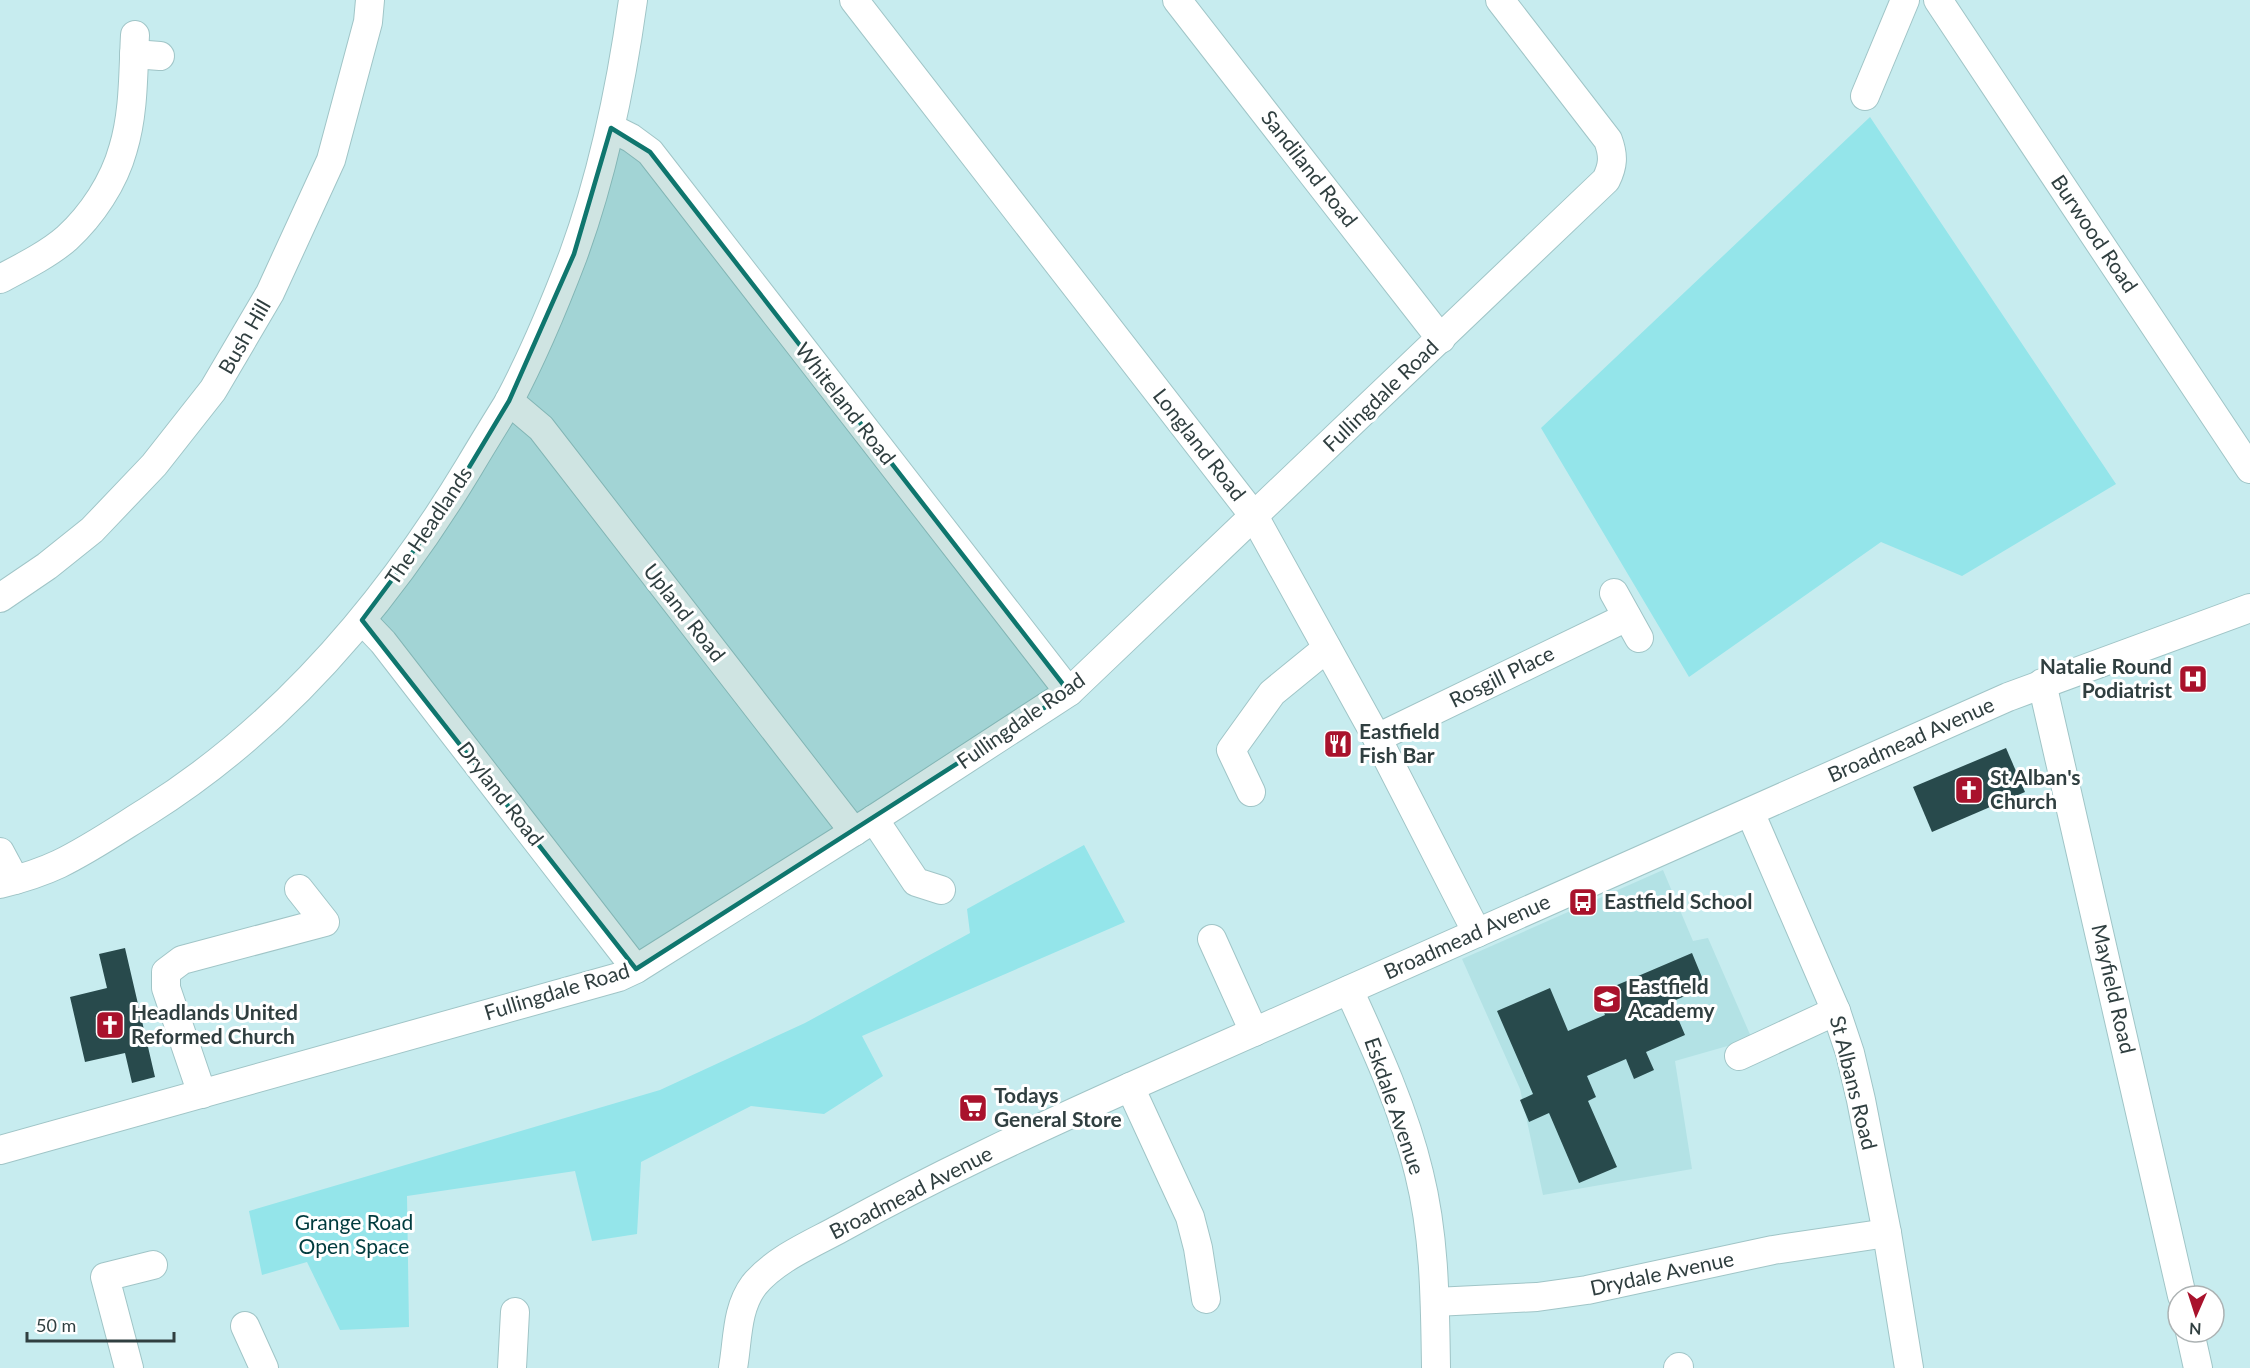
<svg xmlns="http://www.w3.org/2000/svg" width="2250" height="1368" viewBox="0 0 2250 1368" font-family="Lato,sans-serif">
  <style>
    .built { fill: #b3e2e5 }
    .green { fill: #94e5ea }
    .building { fill: #284a4c }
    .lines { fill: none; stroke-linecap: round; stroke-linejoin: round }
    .minor-casing { stroke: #a0c5c7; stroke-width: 30 }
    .minor { stroke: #fff; stroke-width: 28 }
    .marked { fill: #0f766e; fill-opacity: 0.2; stroke: #0f766e; stroke-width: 4.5; stroke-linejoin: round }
    .labels { text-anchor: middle; stroke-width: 6; stroke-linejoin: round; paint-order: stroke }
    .street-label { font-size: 21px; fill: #303f40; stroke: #fff }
    .poi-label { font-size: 21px; font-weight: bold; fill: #303f40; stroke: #fff; text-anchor: start }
    .park-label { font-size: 21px; fill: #003b3e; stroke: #fff }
  </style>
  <rect width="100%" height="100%" fill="#c7ecef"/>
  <path class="built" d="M1663 870 1693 941 1708 938 1752 1039 1675 1061 1692 1169 1543 1195 1520 1089 1462 959Z"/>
  <g class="green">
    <path d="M1870 117 2116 484 1962 576 1881 542 1689 677 1541 428Z"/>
    <path d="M1084 845 1125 922 862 1036 883 1076 824 1114 751 1106 641 1162 637 1234 592 1241 575 1171 407 1196 409 1327 340 1330 307 1262 262 1275 249 1211 660 1090 805 1023 970 933 967 909Z"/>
  </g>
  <g class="building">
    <path d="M2006 748 2025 792 1932 832 1913 787Z"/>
    <path d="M125 948 155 1077 132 1083 125 1053 85 1062 70 997 107 988 99 954Z"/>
    <path d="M1692 953 1706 987 1671 1002 1685 1035 1646 1052 1654 1070 1634 1079 1626 1059 1587 1076 1596 1097 1588 1101 1617 1167 1579 1183 1549 1113 1529 1122 1520 1100 1533 1094 1497 1011 1550 988 1568 1031 1605 1015 1596 994Z"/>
  </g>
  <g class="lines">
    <g class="minor-casing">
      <g id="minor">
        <path d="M854 0 1254 516 1377 738 1477 933"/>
        <path d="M1177 0 1441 339"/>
        <path d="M1938 0 2250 469"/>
        <path d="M134 54 160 56"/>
        <path d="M1865 96 1905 0"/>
        <path d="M611 128 631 138 650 152 1069 692"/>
        <path d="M0 279C21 268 49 254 67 238 92 215 114 182 123 149 134 113 133 73 135 35"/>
        <path d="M509 401 541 428 854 832"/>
        <path d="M1614 593 1639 638"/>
        <path d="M0 598 47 566 92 530 154 465 213 390 270 293 331 160 368 22 370 0"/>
        <path d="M362 620 383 642 636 969"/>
        <path d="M2042 683 2182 1296"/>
        <path d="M1377 738 1627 617"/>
        <path d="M1251 792 1231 750 1272 693 1327 648"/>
        <path d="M1750 812 1836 1011 1850 1053 1861 1100 1887 1233 1909 1368"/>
        <path d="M874 819 916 882 941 890"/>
        <path d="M0 852 15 880"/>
        <path d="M0 884C20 879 40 873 59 864 90 849 119 829 148 811 283 726 387 603 469 467 482 445 495 424 508 403 533 356 554 306 573 256 603 174 621 87 633 0"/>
        <path d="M1212 939 1254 1032"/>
        <path d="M1349 990C1376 1049 1404 1110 1419 1173 1435 1237 1435 1302 1436 1368"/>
        <path d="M1739 1056 1836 1011"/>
        <path d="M1130 1087 1190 1217 1198 1248 1206 1299"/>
        <path d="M202 1094 166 988V972L182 960 325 922 299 889"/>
        <path d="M0 1150 619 977 636 969 874 819 1069 692 1606 180C1613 166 1614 156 1608 140L1500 0"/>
        <path d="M1435 1302 1537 1297 1587 1290 1773 1250 1887 1233"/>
        <path d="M245 1326 264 1368"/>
        <path d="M2190 1332 2198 1368"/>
        <path d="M129 1368 105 1277 153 1265"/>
        <path d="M512 1368 515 1312"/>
        <path d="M733 1368C738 1340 736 1309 754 1285 775 1259 812 1244 841 1228 935 1176 1032 1131 1130 1087L2008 697 2250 608"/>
        <path d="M1678 1368 1679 1367"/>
      </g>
    </g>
    <use href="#minor" class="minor"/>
  </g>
  <path class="marked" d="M611 128 650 152 1069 692 636 969 362 620 441 514 509 401 574 254Z"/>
  <defs>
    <g id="hospital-square" transform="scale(1.5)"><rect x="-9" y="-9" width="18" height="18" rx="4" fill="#a9122c" stroke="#fff"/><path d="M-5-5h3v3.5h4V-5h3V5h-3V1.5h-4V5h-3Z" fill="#fff"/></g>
    <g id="restaurant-square" transform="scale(1.5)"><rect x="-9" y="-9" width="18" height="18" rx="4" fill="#a9122c" stroke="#fff"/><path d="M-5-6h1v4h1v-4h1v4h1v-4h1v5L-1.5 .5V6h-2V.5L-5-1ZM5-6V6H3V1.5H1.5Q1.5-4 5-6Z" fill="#fff"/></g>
    <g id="church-square" transform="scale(1.5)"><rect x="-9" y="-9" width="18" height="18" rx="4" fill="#a9122c" stroke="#fff"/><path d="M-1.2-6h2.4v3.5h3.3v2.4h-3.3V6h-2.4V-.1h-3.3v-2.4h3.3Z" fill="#fff"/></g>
    <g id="bus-square" transform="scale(1.5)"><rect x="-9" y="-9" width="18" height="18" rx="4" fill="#a9122c" stroke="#fff"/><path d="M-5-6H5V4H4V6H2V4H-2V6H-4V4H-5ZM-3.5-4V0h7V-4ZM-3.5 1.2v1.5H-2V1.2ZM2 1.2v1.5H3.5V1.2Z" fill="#fff"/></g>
    <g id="school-square" transform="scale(1.5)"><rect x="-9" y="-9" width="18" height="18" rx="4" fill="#a9122c" stroke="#fff"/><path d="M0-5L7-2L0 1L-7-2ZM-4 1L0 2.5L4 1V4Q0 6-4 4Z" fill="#fff"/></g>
    <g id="supermarket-square" transform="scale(1.5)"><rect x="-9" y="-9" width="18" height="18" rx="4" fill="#a9122c" stroke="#fff"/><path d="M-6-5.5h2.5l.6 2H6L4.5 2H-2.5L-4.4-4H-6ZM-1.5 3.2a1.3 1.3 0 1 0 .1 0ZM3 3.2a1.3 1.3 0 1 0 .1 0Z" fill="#fff"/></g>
  </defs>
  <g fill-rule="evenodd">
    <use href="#hospital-square" x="2193" y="679"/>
    <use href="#restaurant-square" x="1338" y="744"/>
    <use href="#church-square" x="1969" y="790"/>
    <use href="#bus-square" x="1583" y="902"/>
    <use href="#school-square" x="1607" y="999"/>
    <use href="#church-square" x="110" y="1025"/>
    <use href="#supermarket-square" x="973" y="1108"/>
  </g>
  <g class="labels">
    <g class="street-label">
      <text transform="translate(1309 169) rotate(52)" y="7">Sandiland Road</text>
      <text transform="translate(2094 234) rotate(56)" y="7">Burwood Road</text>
      <text transform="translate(245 337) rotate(-60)" y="7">Bush Hill</text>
      <text transform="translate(1381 396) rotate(-44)" y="7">Fullingdale Road</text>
      <text transform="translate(845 404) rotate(52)" y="7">Whiteland Road</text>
      <text transform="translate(1199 445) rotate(52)" y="7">Longland Road</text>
      <text transform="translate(429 526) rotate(-56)" y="7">The Headlands</text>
      <text transform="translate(684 613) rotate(52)" y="7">Upland Road</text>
      <text transform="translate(1502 677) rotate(-26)" y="7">Rosgill Place</text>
      <text transform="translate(1021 721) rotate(-35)" y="7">Fullingdale Road</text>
      <text transform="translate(1911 740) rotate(-24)" y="7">Broadmead Avenue</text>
      <text transform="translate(500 794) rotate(52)" y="7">Dryland Road</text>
      <text transform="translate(1467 937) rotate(-24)" y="7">Broadmead Avenue</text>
      <text transform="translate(2113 989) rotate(77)" y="7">Mayfield Road</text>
      <text transform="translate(557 992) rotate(-17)" y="7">Fullingdale Road</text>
      <text transform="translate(1853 1083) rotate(76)" y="7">St Albans Road</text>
      <text transform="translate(1394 1106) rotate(71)" y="7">Eskdale Avenue</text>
      <text transform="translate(911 1193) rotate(-27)" y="7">Broadmead Avenue</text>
      <text transform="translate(1662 1274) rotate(-12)" y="7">Drydale Avenue</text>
    </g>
    <g class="poi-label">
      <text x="2172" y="674" text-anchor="end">Natalie Round<tspan x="2172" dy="24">Podiatrist</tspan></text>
      <text x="1359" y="739">Eastfield<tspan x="1359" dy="24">Fish Bar</tspan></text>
      <text x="1990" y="785">St Alban's<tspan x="1990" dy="24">Church</tspan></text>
      <text x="1604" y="909">Eastfield School</text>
      <text x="1628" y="994">Eastfield<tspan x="1628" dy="24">Academy</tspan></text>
      <text x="131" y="1020">Headlands United<tspan x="131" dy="24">Reformed Church</tspan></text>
      <text x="994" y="1103">Todays<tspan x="994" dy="24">General Store</tspan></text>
    </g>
    <g class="park-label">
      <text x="354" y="1230">Grange Road<tspan x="354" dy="24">Open Space</tspan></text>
    </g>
  </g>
  <g transform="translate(2196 1314) rotate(183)"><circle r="28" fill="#ffffff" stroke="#acb2b3" stroke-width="1.5"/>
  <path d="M0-4.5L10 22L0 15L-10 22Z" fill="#a9122c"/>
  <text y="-9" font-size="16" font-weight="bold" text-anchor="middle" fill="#303f40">N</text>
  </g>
  <path d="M27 1332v9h147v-9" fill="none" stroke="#303f40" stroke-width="3"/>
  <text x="36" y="1332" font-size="18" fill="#303f40" stroke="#ffffff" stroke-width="4.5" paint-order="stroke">50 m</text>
</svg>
